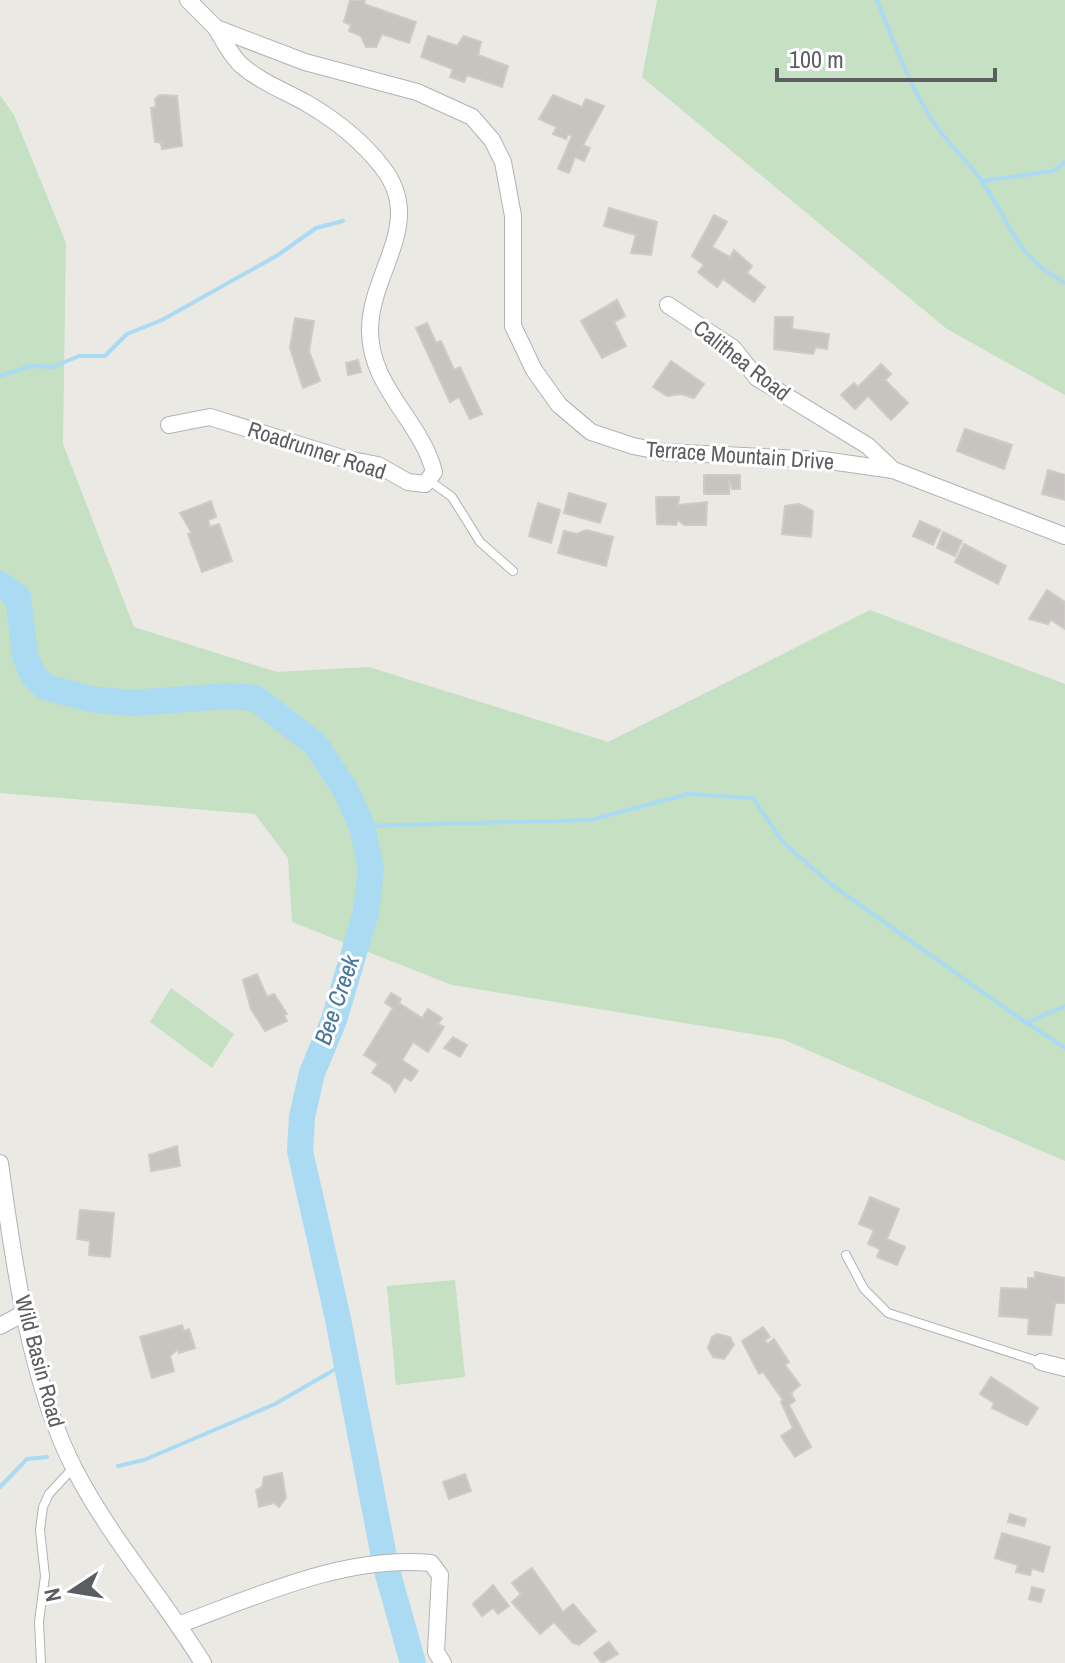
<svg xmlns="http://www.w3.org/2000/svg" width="1065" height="1663" viewBox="0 0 1065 1663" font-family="'Archivo Narrow',sans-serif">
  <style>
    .green { fill: #c5e0c2 }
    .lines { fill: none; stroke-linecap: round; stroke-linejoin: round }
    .stream { stroke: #abdaf3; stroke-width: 4 }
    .river { stroke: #abdaf3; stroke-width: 26 }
    .building { fill: #c7c4bf; stroke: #cfcac2; stroke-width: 2 }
    .service-casing { stroke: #b0b3b6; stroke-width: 10 }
    .minor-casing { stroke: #b0b3b6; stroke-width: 18 }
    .service { stroke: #fff; stroke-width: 8 }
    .minor { stroke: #fff; stroke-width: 16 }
    .labels { text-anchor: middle; stroke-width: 6; stroke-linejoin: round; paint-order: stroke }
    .street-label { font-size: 22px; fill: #5b5e61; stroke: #fff }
    .water-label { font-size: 24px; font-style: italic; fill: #48779b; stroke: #fff }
  </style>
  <rect width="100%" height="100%" fill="#ebe9e3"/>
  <g class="green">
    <path d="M657 0H1065V395L947 329 642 77Z"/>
    <path d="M0 95 14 115 66 243 63 444 134 627 277 672 369 667 608 742 870 610 1065 684V1161L782 1039 452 985 292 922 288 858 255 814 0 793Z"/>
    <path d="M171 988 234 1034 212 1068 150 1022Z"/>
    <path d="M455 1280 465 1377 396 1385 387 1286Z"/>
  </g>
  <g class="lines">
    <g class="stream">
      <path d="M877 0C894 42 909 85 934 123 948 144 967 160 981 180 1014 226 1010 252 1065 283"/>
      <path d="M982 181 1053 171 1065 162"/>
      <path d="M0 376 31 366 53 367 79 356H105L127 334 162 320 278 255 316 228 343 221"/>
      <path d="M362 826 590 820 688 794 753 798 782 841 828 882 1026 1023 1065 1006"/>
      <path d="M1027 1023 1065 1048"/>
      <path d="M118 1466 144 1460 275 1404 346 1363"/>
      <path d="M0 1487 27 1459 47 1457"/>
    </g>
    <path class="river" d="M0 584 18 597 25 656 33 675 45 687 90 699 131 703 229 696 255 698 315 744 345 789 362 826 371 869 366 912 334 1020 312 1073 302 1117 300 1151 338 1319 386 1567 413 1663"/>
  </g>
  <g class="building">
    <path d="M350 0H365L364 4 416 22 409 43 382 34 376 47H366L361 36 349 31 351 25 344 22Z"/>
    <path d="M428 36 457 46 464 36 481 42 478 55 508 66 502 87 467 75 464 82 450 77 453 69 421 57Z"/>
    <path d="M160 95 177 96 182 146 162 149 161 143 155 142 151 108 156 107 155 99Z"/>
    <path d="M553 95 582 107 586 99 604 106 583 145 590 148 584 161 575 157 569 173 558 169 572 136 568 134 566 139 553 134 557 127 539 119Z"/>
    <path d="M609 208 657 222 651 255 631 253 636 235 604 226Z"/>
    <path d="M714 215 727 222 712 247 730 257 734 250 752 266 747 273 765 287 754 302 723 279 717 287 698 272 704 265 692 256Z"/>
    <path d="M617 300 625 316 614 322 626 346 602 358 581 321Z"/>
    <path d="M775 317H793L792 329 829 334 827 349 816 347 813 354 774 349Z"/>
    <path d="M295 318 314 321 309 351 320 381 303 388 290 348Z"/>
    <path d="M427 323 436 343 441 341 454 370 460 367 482 414 470 419 459 397 450 402 416 328Z"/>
    <path d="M358 360 361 372 348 375 346 363Z"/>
    <path d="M671 361 704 384 694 398 681 394 667 396 653 387Z"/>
    <path d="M881 364 891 374 885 380 908 403 891 420 868 396 855 409 841 395 854 383 858 387Z"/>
    <path d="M965 429 1012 445 1004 469 957 451Z"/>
    <path d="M1048 470 1065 475V500L1042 494Z"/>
    <path d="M704 475H740V489H732L729 479V494H704Z"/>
    <path d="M569 493 606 504 600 523 564 513Z"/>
    <path d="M656 497H679L678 505 707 502 706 525H684L678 520 676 525 657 524Z"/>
    <path d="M211 501 216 517 208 520 210 527 219 524 232 561 202 572 188 534 192 533 180 513Z"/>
    <path d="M538 503 560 510 551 543 529 536Z"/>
    <path d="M799 504 813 511 811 537 782 534 785 506Z"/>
    <path d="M920 521 940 530 933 545 913 536Z"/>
    <path d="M586 530 613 537 606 566 558 553 564 531 577 534Z"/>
    <path d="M943 532 962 541 955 556 937 548Z"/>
    <path d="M964 544 1006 566 998 584 955 562Z"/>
    <path d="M1047 590 1065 602V629L1051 620 1048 624 1029 619Z"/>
    <path d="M257 974 267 997 274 994 287 1014 284 1015 287 1021 265 1031 251 1009 243 980Z"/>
    <path d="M391 993 401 999 399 1003 422 1018 428 1009 442 1018 438 1024 444 1027 428 1052 413 1042 402 1060 418 1071 411 1081 404 1077 395 1092 391 1085 372 1073 378 1064 364 1055 393 1008 385 1003Z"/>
    <path d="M453 1037 467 1045 460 1057 444 1048Z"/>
    <path d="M177 1146 180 1166 151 1171 149 1155Z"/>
    <path d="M870 1197 899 1209 887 1239 905 1247 897 1265 877 1257 880 1249 868 1244 874 1230 859 1224Z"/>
    <path d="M80 1210 114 1213 110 1257 89 1255 90 1241 77 1239Z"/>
    <path d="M1035 1272 1065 1278V1303H1055L1051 1335 1028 1334 1029 1318 999 1316 1001 1288 1028 1289V1278H1035Z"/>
    <path d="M182 1325 184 1331 189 1329 195 1348 179 1353 178 1349 170 1356 174 1371 152 1378 140 1337Z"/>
    <path d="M763 1327 770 1337 765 1340 767 1344 774 1339 789 1362 785 1365 800 1385 791 1393 795 1401 789 1405 811 1447 795 1457 781 1436 793 1428 781 1402 783 1400 763 1372 759 1374 742 1341Z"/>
    <path d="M717 1334 730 1337 734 1345 724 1359 713 1357 708 1348 712 1337Z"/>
    <path d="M991 1377 1038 1408 1027 1425 992 1408 994 1403 980 1394Z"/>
    <path d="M282 1473 286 1498 279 1507 274 1503 259 1507 256 1490 262 1487 264 1477Z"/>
    <path d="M465 1474 471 1491 449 1499 443 1482Z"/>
    <path d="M1010 1514 1026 1519 1024 1526 1008 1522Z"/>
    <path d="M1002 1533 1050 1547 1043 1572 1032 1568 1030 1575 1016 1572 1018 1565 995 1558Z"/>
    <path d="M532 1568 563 1612 573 1604 596 1631 579 1645 573 1643 554 1622 540 1634 512 1602 521 1594 512 1583Z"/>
    <path d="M493 1585 509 1606 498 1614 493 1608 482 1616 473 1604Z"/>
    <path d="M1032 1587 1044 1590 1041 1602 1029 1599Z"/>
    <path d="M609 1642 618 1654 602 1663 594 1653Z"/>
  </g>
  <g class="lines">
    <g class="service-casing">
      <g id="service">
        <path d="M430 481 452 497 480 542 513 571"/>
        <path d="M846 1255 864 1289 888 1313 1040 1362"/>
        <path d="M41 1663 39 1622 45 1576 40 1530 43 1507 49 1494 73 1468"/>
      </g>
    </g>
    <g class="minor-casing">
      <g id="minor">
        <path d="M188 0 216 28 305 62 417 92 472 117 492 140 503 162 513 216V326L534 370 559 405 591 432 633 446 664 452 823 460 893 470 1065 536"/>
        <path d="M668 305 733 348 757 378 868 446 893 470"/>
        <path d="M169 425 210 417 342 458 378 465 408 482 425 484 434 472C421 420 369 387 370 329 371 270 426 222 382 167 363 142 335 120 308 104 285 91 260 82 240 64 230 54 223 40 216 28"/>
        <path d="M0 1163C13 1259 30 1384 75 1470 110 1538 163 1598 203 1663"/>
        <path d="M0 1326 26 1312"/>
        <path d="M1041 1362 1065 1368"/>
        <path d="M178 1625C257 1596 345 1555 431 1563L440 1575 436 1652 443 1663"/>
      </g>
    </g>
    <use href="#service" class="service"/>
    <use href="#minor" class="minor"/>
  </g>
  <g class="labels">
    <g class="street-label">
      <text transform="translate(742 360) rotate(38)" y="8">Calithea Road</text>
      <text transform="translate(317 450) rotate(18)" y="8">Roadrunner Road</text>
      <text transform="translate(740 455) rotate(4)" y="8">Terrace Mountain Drive</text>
      <text transform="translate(40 1361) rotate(75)" y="8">Wild Basin Road</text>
    </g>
    <g class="water-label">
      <text transform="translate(337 1000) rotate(-71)" y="8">Bee Creek</text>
    </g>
  </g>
  <g transform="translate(72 1591) rotate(258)" stroke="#ffffff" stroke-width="6" paint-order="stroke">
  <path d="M0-6L14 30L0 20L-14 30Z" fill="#5b5e61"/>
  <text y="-12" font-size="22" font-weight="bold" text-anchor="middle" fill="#5b5e61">N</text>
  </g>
  <path d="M777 68v12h218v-12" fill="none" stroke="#5b5e61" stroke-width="4"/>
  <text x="789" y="68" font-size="24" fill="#5b5e61" stroke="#ffffff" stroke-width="6" paint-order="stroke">100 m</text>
</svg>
